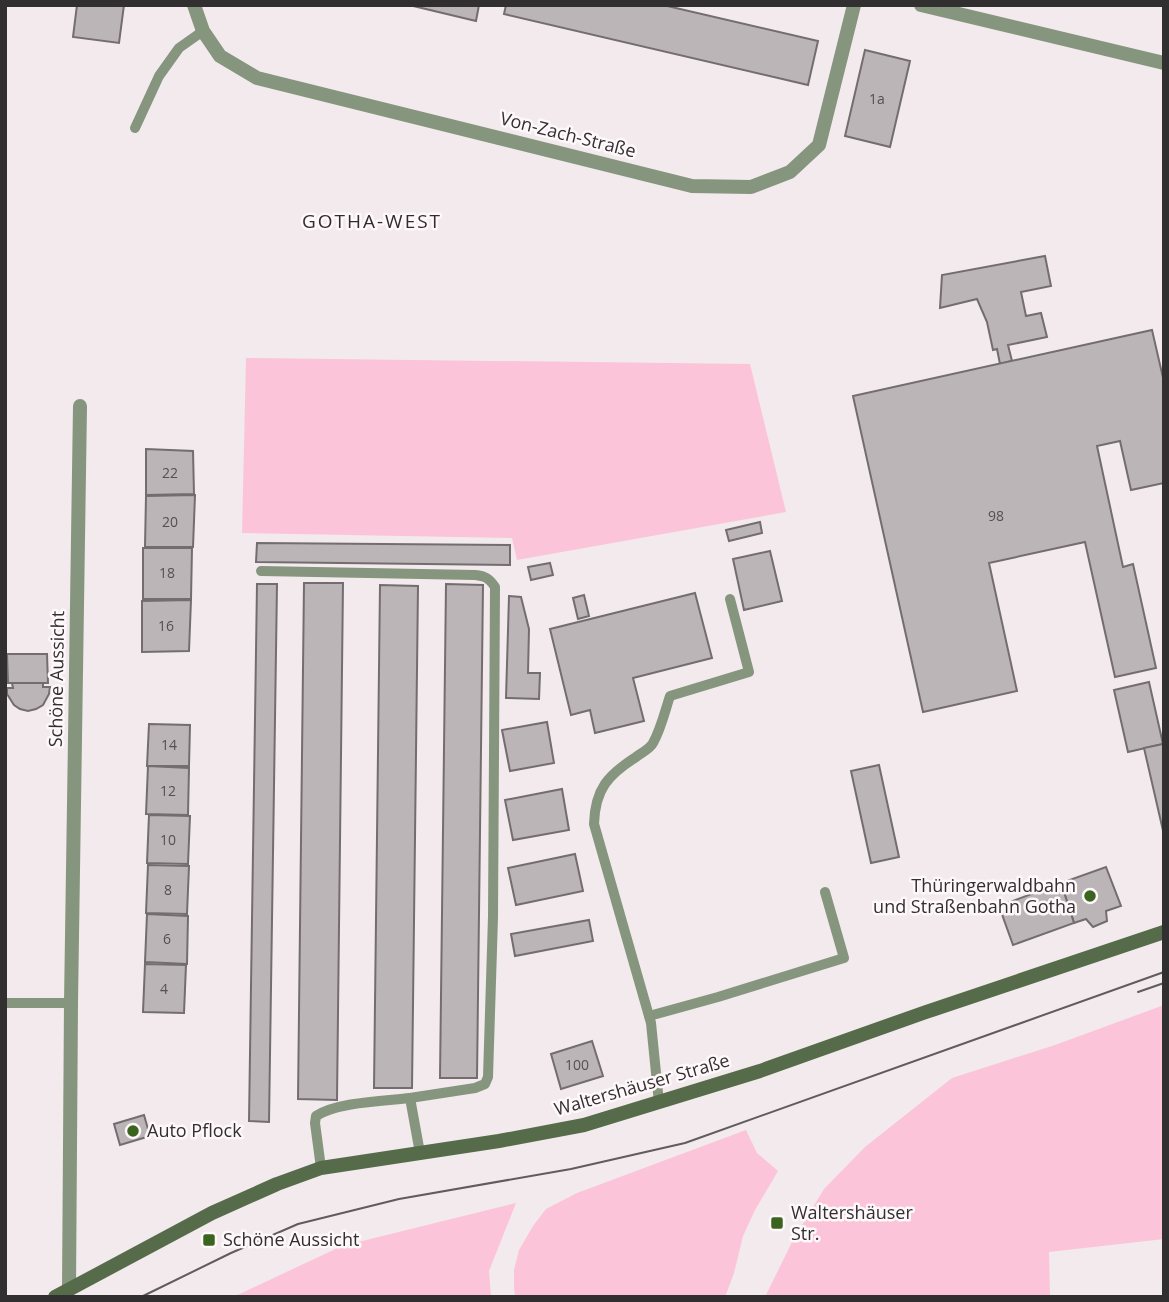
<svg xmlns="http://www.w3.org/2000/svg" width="1169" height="1302" viewBox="0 0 1169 1302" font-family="'Open Sans',sans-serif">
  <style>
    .green { fill: #fcc4d9 }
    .building { fill: #bcb5b7; stroke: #746d6f; stroke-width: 2 }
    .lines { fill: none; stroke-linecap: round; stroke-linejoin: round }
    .service { stroke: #86957e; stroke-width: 10 }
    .minor { stroke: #86957e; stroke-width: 14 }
    .secondary { stroke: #566b4a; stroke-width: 14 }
    .tram { stroke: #605b5d; stroke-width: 2 }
    .poi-dot { fill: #3b641f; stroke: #fef8fa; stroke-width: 2.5 }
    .labels { text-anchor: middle; stroke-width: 5; stroke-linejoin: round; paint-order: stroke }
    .number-label { font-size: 14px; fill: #545052 }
    .street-label { font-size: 18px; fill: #322f30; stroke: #fef8fa }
    .poi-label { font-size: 18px; fill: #322f30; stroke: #fef8fa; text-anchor: start }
    .neighbourhood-label { font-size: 19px; letter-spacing: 2px; fill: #322c2f; stroke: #fef8fa }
  </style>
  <rect width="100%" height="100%" fill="#f2eaed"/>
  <g class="green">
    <path d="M246 358 750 364 786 512 517 560 512 538 242 533Z"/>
    <path d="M1164 1005V1239L1049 1252 1050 1297H765L793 1240 824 1189 865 1147 952 1078 1055 1045Z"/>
    <path d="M746 1130 757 1153 778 1171 755 1210 743 1236 734 1273 725 1297H515L514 1287V1270L519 1250 533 1226 546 1209 577 1193Z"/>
    <path d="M516 1203 489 1271 491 1297H233L342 1246Z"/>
  </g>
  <g class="building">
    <path d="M77 5H124L119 43 73 37Z"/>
    <path d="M409 5H479L476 21Z"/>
    <path d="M506 5H663L818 41 808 85 504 14Z"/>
    <path d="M865 50 910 61 890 147 845 136Z"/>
    <path d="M1045 256 1051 286 1021 292 1026 316 1041 313 1047 337 1008 345 1012 361 1000 364 997 349 993 350 987 322 977 299 940 308 942 275Z"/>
    <path d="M1152 330 1164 382V483L1131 490 1120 441 1097 446 1123 567 1133 564 1156 668 1115 677 1085 542 989 563 1017 691 923 712 853 396Z"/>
    <path d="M146 449 193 451 194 494 146 495Z"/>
    <path d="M195 495 193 547H145L146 496Z"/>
    <path d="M760 522 762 533 729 541 726 530Z"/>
    <path d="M257 543 510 545V565L256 562Z"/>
    <path d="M143 548H192L191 599H143Z"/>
    <path d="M770 551 782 601 744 610 733 559Z"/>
    <path d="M550 563 553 575 531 580 528 567Z"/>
    <path d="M304 583H343L337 1100 298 1099Z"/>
    <path d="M257 584H277L269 1122 249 1121Z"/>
    <path d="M446 584 483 585 477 1078H440Z"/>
    <path d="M380 585 418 586 412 1088H374Z"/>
    <path d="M695 593 712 658 633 678 644 721 595 733 590 710 571 715 550 629Z"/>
    <path d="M584 595 589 616 578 619 573 598Z"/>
    <path d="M509 596 521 597 529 629 528 673H540L539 699 506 698Z"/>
    <path d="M191 600 189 651 142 652V601Z"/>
    <path d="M7 654H47L48 683H8Z"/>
    <path d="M1149 682 1163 744 1128 752 1114 690Z"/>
    <path d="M12 683H43V687H50L49 694 43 705 36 709 28 711 20 709 14 705 7 694V688H13Z"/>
    <path d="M547 722 554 763 510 771 502 730Z"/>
    <path d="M149 724 190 725 189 766H147Z"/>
    <path d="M1163 744H1164V835L1144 748Z"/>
    <path d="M879 765 899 857 871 863 851 771Z"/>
    <path d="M148 766 189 768 188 815 146 814Z"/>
    <path d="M562 789 569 830 513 840 505 800Z"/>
    <path d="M149 815 190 816 188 864 147 863Z"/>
    <path d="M575 854 583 891 516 905 508 868Z"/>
    <path d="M148 865 189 866 187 914 146 913Z"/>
    <path d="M1106 867 1121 906 1106 911 1107 921 1093 927 1086 919 1074 923 1061 883Z"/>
    <path d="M1061 883 1074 923 1013 945 999 906Z"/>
    <path d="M147 914 188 916 187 964 145 962Z"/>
    <path d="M589 920 593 941 515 956 511 934Z"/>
    <path d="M145 964 186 965 184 1013 143 1012Z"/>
    <path d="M592 1041 603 1076 561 1089 551 1054Z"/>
    <path d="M144 1115 150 1136 120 1145 114 1124Z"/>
  </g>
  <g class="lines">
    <g class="service">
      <path d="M135 128 159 76 179 48 203 31"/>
      <path d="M261 571 475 575C485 576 489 578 495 587L493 917 488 1077 485 1084 475 1088 410 1098"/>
      <path d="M5 1003H71"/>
      <path d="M649 1016 718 997 844 958 825 892"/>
      <path d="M659 1103 651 1023 594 824C595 789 608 775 636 757 641 753 650 749 653 743 661 729 665 711 670 696L749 672 730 599"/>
      <path d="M321 1168 315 1123 316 1116C337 1102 384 1101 410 1098L420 1153"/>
    </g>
    <g class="minor">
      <path d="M194 5 203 31 220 56 257 78 692 186 751 187 790 172 819 145 854 5"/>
      <path d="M921 5 1164 63"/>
      <path d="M69 1289 71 1003 80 406"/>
    </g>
    <path class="secondary" d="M55 1297 212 1213 277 1184 321 1168 499 1141 584 1125 760 1071 926 1012 1164 932"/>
    <g class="tram">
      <path d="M1138 992 1164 983"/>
      <path d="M141 1297 231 1253 298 1224 399 1199 571 1169 685 1143 1164 972"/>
    </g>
  </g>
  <g class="poi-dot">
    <circle cx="1090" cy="896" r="7"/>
    <circle cx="133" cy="1131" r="7"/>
    <rect x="770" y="1216" width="14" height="14" rx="3.5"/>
    <rect x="202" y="1233" width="14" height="14" rx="3.5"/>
  </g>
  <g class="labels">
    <g class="number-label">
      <text x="877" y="104">1a</text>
      <text x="170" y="478">22</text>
      <text x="996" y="521">98</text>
      <text x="170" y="527">20</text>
      <text x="167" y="578">18</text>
      <text x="166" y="631">16</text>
      <text x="169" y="750">14</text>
      <text x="168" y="796">12</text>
      <text x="168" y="845">10</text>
      <text x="168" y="895">8</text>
      <text x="167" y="944">6</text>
      <text x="164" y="994">4</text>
      <text x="577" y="1070">100</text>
    </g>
    <g class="street-label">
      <text transform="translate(568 135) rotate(14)" y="6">Von-Zach-Straße</text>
      <text transform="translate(57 679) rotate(-89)" y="6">Schöne Aussicht</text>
      <text transform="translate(642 1085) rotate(-16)" y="6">Waltershäuser Straße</text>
    </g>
    <g class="poi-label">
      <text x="1076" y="892" text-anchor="end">Thüringerwaldbahn<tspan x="1076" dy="21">und Straßenbahn Gotha</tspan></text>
      <text x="147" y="1137">Auto Pflock</text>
      <text x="791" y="1219">Waltershäuser<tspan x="791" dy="21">Str.</tspan></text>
      <text x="223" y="1246">Schöne Aussicht</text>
    </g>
    <g class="neighbourhood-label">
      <text x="372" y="228">GOTHA-WEST</text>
    </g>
  </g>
  <rect width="1169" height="1302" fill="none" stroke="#322f30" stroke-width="14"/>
</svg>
